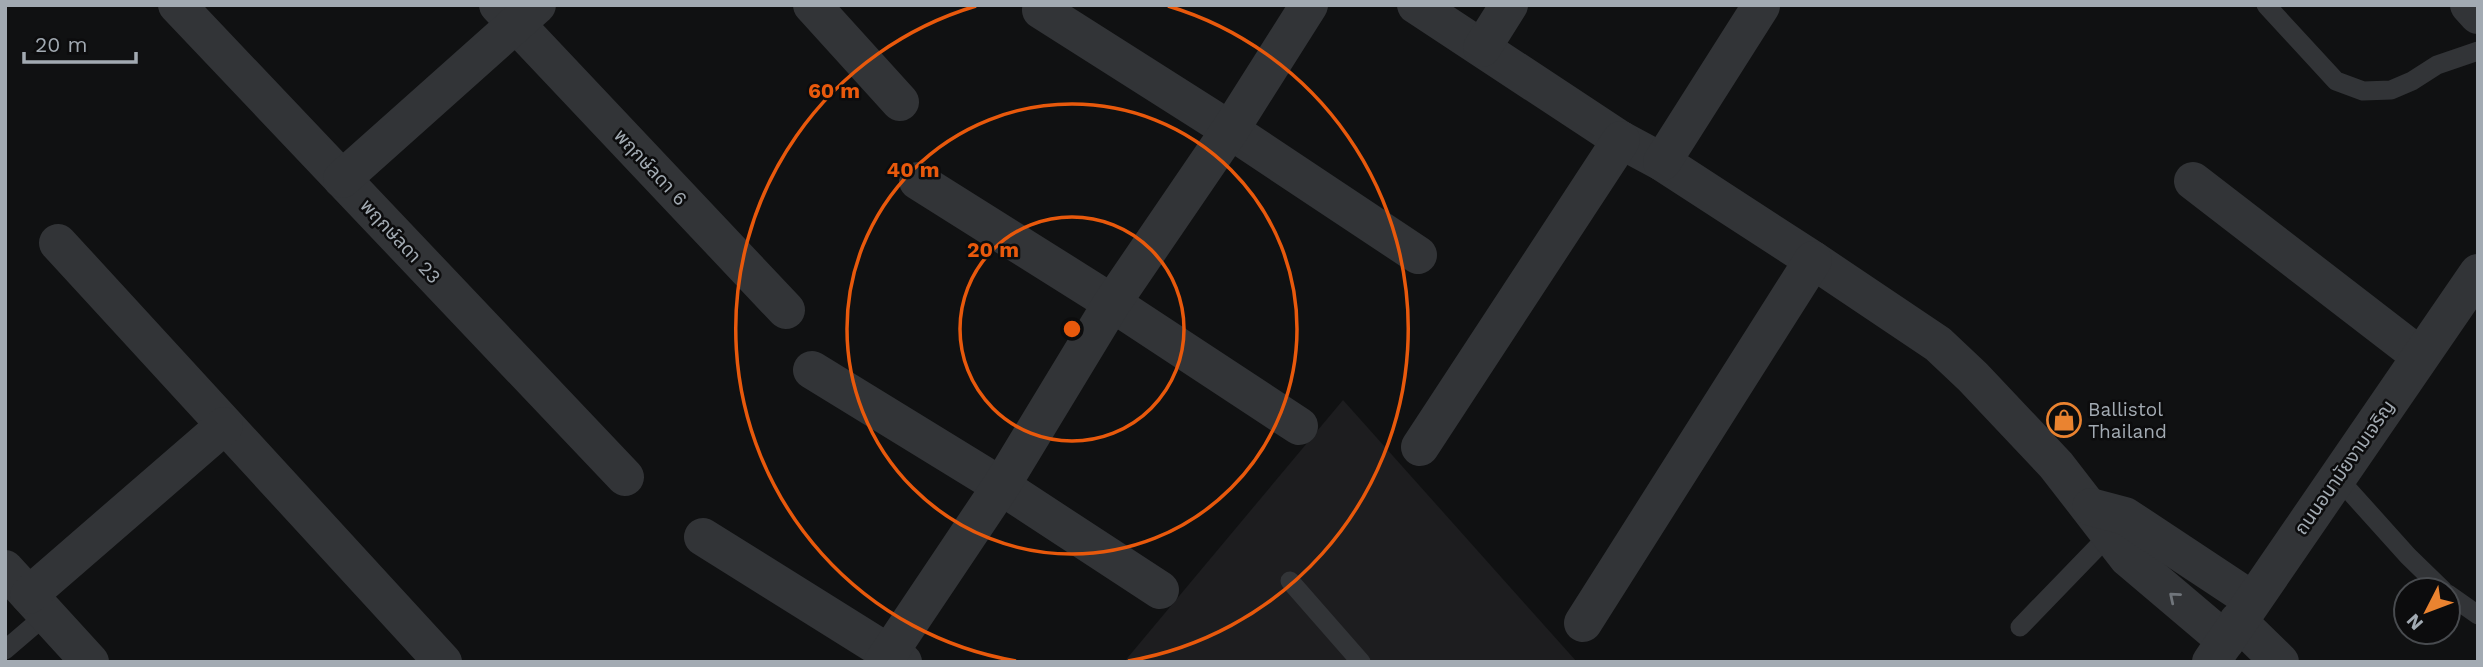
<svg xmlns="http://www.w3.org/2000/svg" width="2483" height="667" viewBox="0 0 2483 667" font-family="'Work Sans','Noto Sans Thai',sans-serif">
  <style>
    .built { fill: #1d1d1f }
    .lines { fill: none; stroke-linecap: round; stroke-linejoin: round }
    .service { stroke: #323437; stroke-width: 19 }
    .minor { stroke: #323437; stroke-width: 38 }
    .tertiary { stroke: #323437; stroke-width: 38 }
    .oneway { stroke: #70757b }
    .ring { fill: none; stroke: #e8590c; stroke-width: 3.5 }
    .labels { text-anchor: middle; stroke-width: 5; stroke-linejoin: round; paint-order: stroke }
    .street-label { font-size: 19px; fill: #a2aab2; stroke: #0c0c0d }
    .poi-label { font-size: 19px; fill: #a2aab2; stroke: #0c0c0d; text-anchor: start }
    .centre { fill: #e8590c; stroke: #0c0c0d; stroke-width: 3.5 }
    .ring-label { font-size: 21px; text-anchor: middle; font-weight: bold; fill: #e8590c; stroke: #0c0c0d; stroke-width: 5; stroke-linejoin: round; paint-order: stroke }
  </style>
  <rect width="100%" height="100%" fill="#101112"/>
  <path class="built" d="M1343 400 1577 662H1124Z"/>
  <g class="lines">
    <g class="service">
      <path d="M2266 5 2336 81 2363 91 2391 90 2412 81 2437 65 2478 51"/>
      <path d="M2337 477 2408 556 2443 590"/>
      <path d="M1290 581 1361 662"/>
      <path d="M2448 594 2478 615"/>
      <path d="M2020 627 2109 535"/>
      <path d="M5 650 47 614"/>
    </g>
    <g class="minor">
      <path d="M177 5 625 477"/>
      <path d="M498 5 786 310"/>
      <path d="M812 5 900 102"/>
      <path d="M1416 5 1621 140 1662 162 1813 260 1938 344 1973 377 2056 465 2128 558 2226 641"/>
      <path d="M2469 5 2478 15"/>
      <path d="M1041 10 1230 130 1418 255"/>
      <path d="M1482 48 1509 5"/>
      <path d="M1662 162 1761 6"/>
      <path d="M342 179 537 5"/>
      <path d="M918 181 1112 303 1299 426"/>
      <path d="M2193 181 2420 356"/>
      <path d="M58 243 443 662"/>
      <path d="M812 370 1001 486 1160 590"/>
      <path d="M1420 447 1621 140"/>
      <path d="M2091 507 2125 516 2252 600"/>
      <path d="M703 537 903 662"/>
      <path d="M5 569 90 662"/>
      <path d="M29 595 224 426"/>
      <path d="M1583 623 1813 260"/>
      <path d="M883 662 1001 486 1112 303 1230 130 1309 5"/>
    </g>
    <g class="tertiary">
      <path d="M2238 621 2280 662"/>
      <path d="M2211 662 2478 273"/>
    </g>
  </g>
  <defs><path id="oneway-chevron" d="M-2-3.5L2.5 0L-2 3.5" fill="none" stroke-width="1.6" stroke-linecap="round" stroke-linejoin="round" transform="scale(1.75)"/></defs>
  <use class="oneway" href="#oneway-chevron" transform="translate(2174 597) rotate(-140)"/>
  <g class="ring">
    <circle cx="1072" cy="329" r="112"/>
    <circle cx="1072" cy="329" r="225"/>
    <path d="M1016 661A337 337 0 0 1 976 6M1168 6A337 337 0 0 1 1128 661"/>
  </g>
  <defs>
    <g id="shop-ring" transform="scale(1.75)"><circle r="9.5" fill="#0c0c0d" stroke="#ea8330" stroke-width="1.5"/><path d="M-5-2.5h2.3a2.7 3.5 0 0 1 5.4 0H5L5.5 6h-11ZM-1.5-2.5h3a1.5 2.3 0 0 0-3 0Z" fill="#ea8330"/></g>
  </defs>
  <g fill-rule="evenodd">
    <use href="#shop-ring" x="2064" y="420"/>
  </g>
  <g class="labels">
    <g class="street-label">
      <text transform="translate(651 167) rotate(47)" y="7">พฤกษ์ลดา 6</text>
      <text transform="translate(401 241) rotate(47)" y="7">พฤกษ์ลดา 23</text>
      <text transform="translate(2344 467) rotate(-55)" y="7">ถนนอนามัยงามเจริญ</text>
    </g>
    <g class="poi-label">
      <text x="2088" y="416">Ballistol<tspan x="2088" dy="22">Thailand</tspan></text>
    </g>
  </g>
  <circle cx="1072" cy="329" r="10" class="centre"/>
  <g class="ring-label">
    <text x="834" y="98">60 m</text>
    <text x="913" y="177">40 m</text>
    <text x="993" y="257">20 m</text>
  </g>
  <rect width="2483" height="667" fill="none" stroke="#a2aab2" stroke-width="14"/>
  <g transform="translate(2427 611) rotate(228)"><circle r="33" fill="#0c0c0d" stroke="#484b4f" stroke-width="2"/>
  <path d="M0-5L12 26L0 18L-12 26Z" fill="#ea8330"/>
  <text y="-10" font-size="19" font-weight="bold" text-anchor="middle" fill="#a2aab2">N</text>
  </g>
  <path d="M24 52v10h112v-10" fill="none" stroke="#a2aab2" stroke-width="3.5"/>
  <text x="35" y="52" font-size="21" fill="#a2aab2" stroke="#0c0c0d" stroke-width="5" paint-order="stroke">20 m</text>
</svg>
